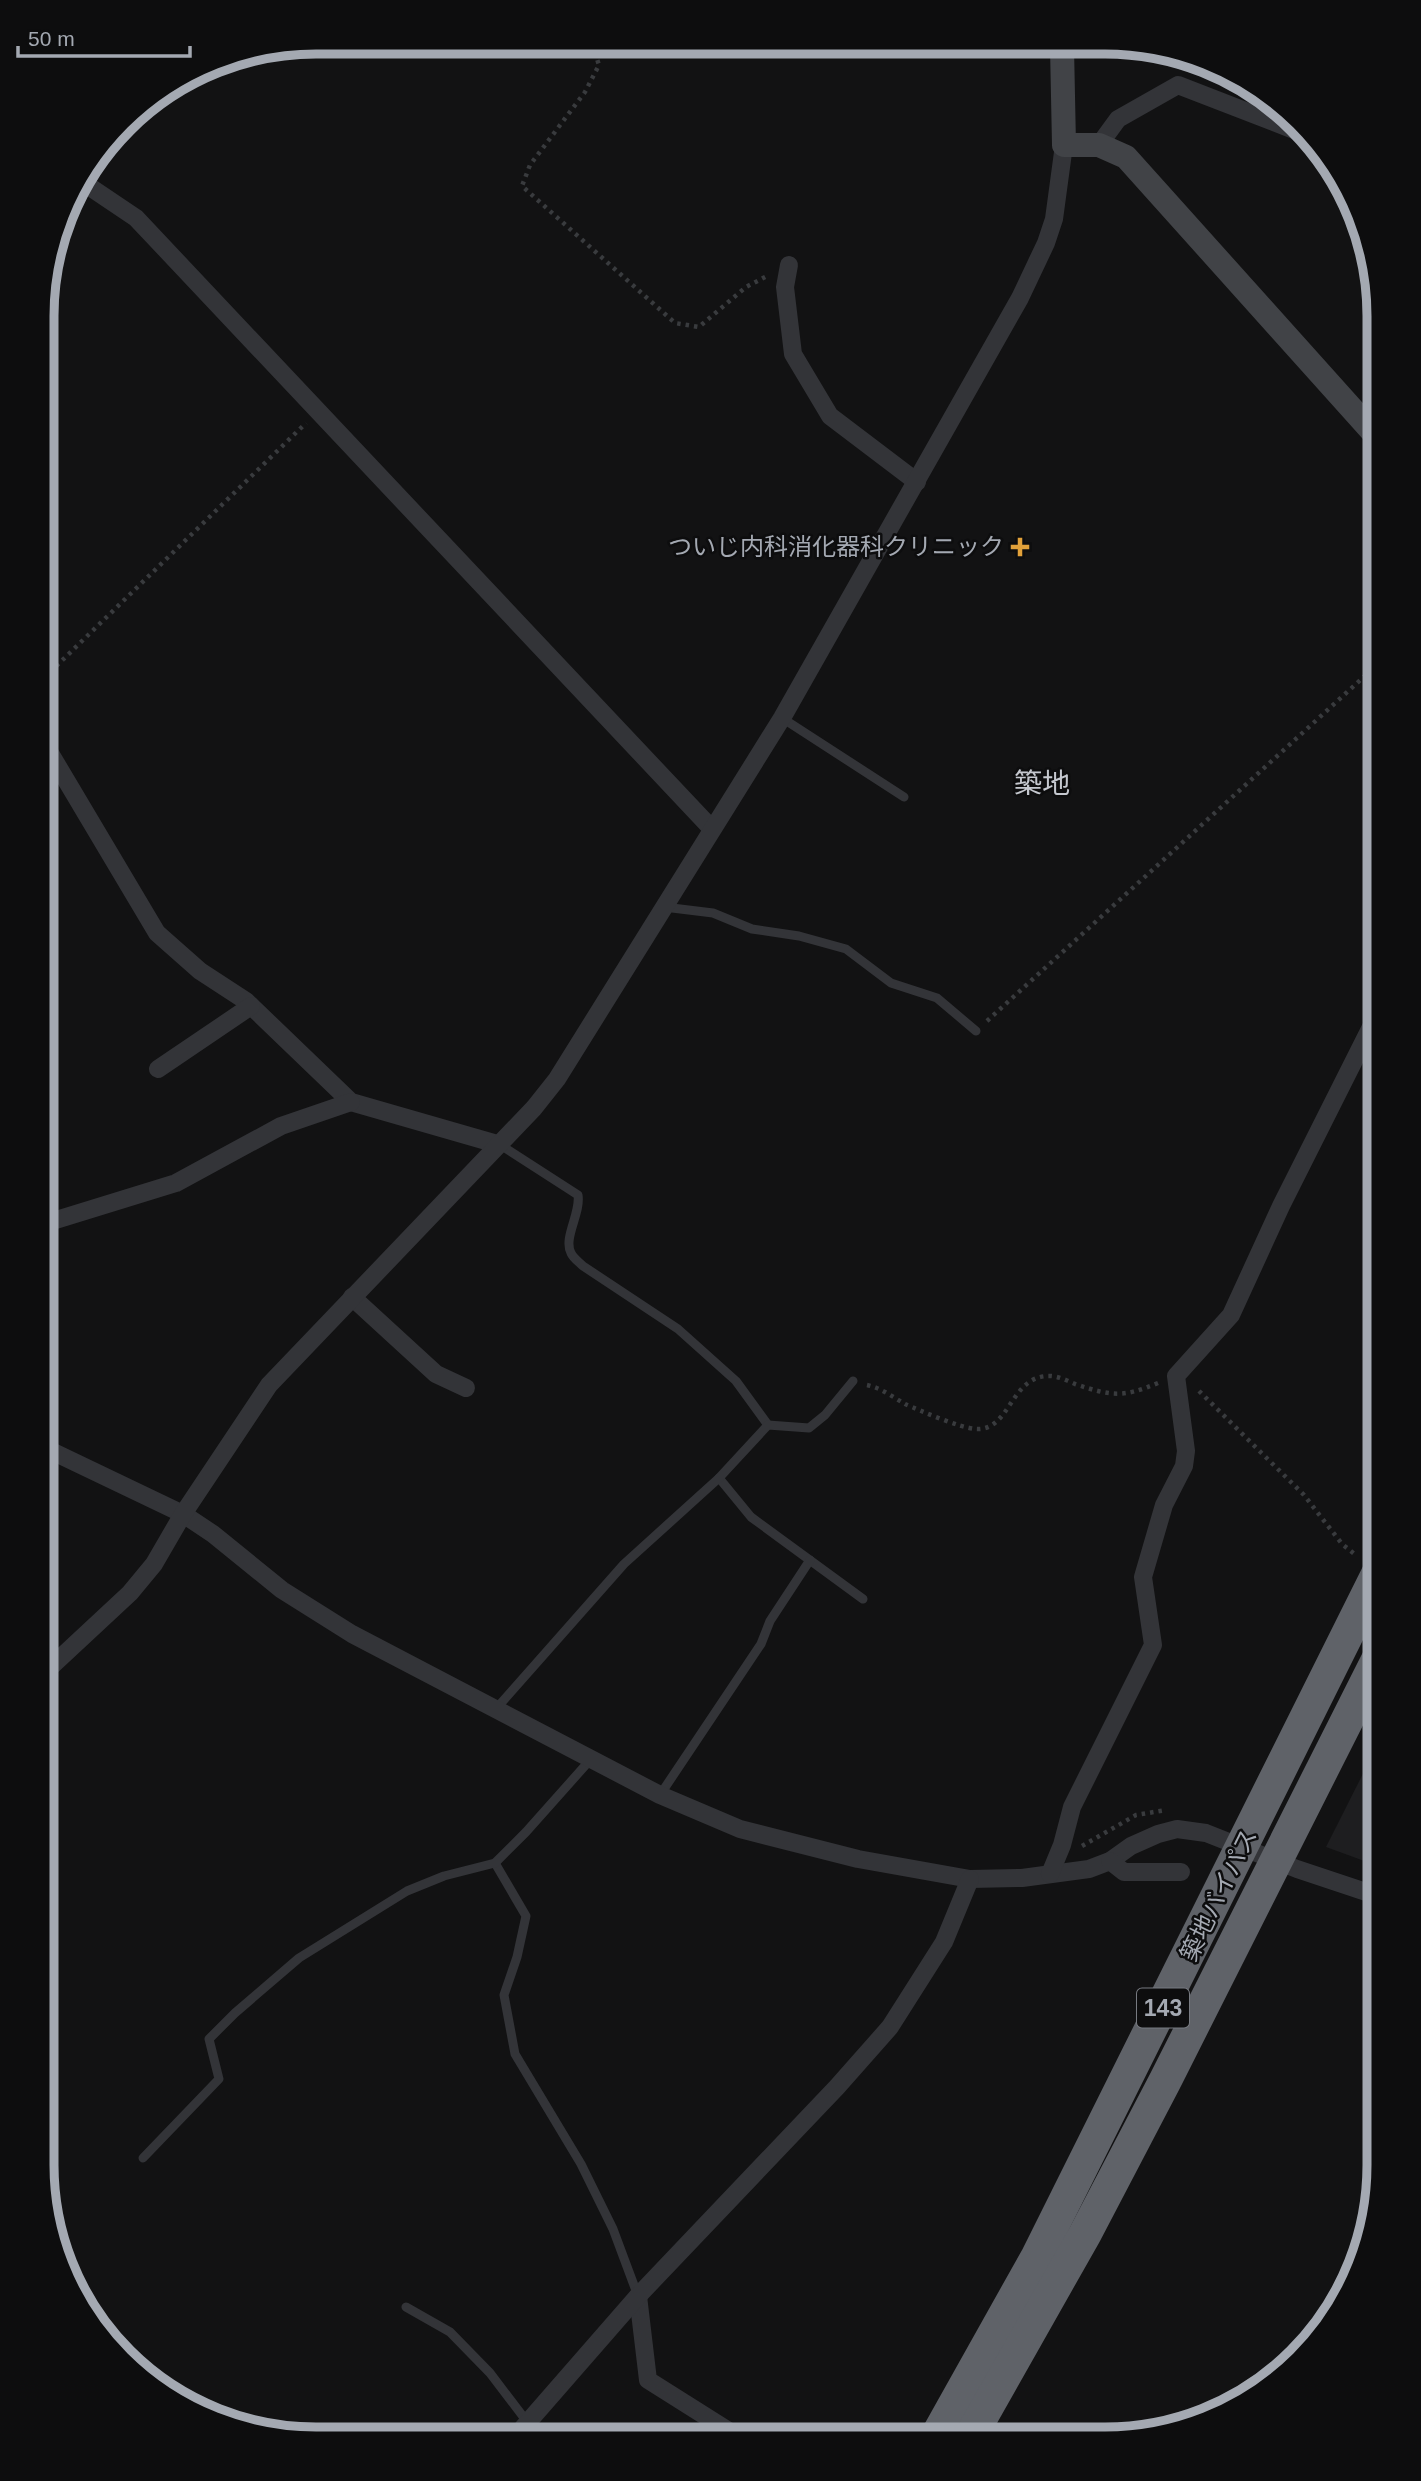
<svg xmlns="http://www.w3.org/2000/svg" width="1421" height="2481" viewBox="0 0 1421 2481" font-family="Arial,'Noto Sans JP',sans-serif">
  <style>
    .built { fill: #1e1e20 }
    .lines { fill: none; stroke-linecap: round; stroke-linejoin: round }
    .path { stroke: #393b3e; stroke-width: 4.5; stroke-dasharray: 3.5 5; stroke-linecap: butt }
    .lane { stroke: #333438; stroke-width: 9 }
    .street { stroke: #333438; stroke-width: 18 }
    .secondary { stroke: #414347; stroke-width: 24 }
    .highway { stroke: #5f6268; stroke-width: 33 }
    .poi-dot { fill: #e2a13a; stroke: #0d0d0e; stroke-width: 2.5 }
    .labels { text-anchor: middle; stroke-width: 5; stroke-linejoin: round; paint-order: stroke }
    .shield { fill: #0d0d0e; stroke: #777a81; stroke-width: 2 }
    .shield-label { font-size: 23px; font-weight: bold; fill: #a4a9b2 }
    .poi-label { font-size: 24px; fill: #a4a9b2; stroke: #0d0d0e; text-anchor: end }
    .street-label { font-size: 24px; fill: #a4a9b2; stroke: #0d0d0e }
    .quarter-label { font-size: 28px; fill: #c5c8cf; stroke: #0d0d0e }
    .rim { fill: none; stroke: #a4a9b2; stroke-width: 9 }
  </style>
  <rect width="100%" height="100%" fill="#121213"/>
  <path class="built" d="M1379 1742 1378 1866 1326 1847Z"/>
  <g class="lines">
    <g class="path">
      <path d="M592 44 599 65 585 92 530 165 522 186 675 323 699 327 746 287 767 276"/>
      <path d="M44 678 306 423"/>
      <path d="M987 1021 1379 663"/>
      <path d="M867 1385C881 1388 893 1397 905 1404 921 1411 960 1428 976 1429 1011 1431 1010 1375 1050 1376 1058 1376 1068 1381 1075 1384 1111 1396 1122 1398 1158 1383"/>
      <path d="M1199 1391 1304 1495 1342 1544 1357 1556"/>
      <path d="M1082 1846 1136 1815 1166 1810"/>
    </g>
    <g class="lane">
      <path d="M782 718 904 797"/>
      <path d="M664 907 713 913 752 929 799 936 846 949 891 983 937 998 976 1031"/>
      <path d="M499 1144 578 1195C581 1213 563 1238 571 1253 573 1258 579 1262 583 1266L678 1329 736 1381 768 1425"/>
      <path d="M719 1478 751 1517 863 1599"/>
      <path d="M495 1710 624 1564 719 1478 768 1425 809 1428 825 1415 853 1381"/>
      <path d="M660 1795 761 1644 770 1621 810 1560"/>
      <path d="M495 1863 526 1916 517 1957 504 1995 515 2054 581 2164 613 2229 638 2296"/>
      <path d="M143 2158 219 2079 209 2039 235 2013 299 1958 407 1891 444 1876 495 1863 526 1832 591 1759"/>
      <path d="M406 2307 450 2332 490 2373 528 2423"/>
    </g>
    <g class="street">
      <path d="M1099 145 1118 119 1178 85 1307 135"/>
      <path d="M81 181 136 218 712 829"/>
      <path d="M789 265 785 287 793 354 830 416 917 482"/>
      <path d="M44 743 157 933 200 971 246 1001 351 1102 497 1144"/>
      <path d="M158 1069 251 1006"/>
      <path d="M43 1224 176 1183 281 1126 351 1102"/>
      <path d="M352 1297 436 1374 466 1388"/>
      <path d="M43 1447 183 1514 213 1534 282 1590 352 1634 660 1795 740 1829 858 1859 970 1879 1022 1878 1089 1869 1110 1861 1131 1846 1158 1834 1177 1829 1206 1833 1297 1869 1378 1896"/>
      <path d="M43 1674 130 1593 154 1564 183 1514 269 1385 534 1108 557 1079 782 718 1020 298 1046 243 1054 219 1064 145"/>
      <path d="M1110 1861 1124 1872H1181"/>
      <path d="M1050 1874 1062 1845 1072 1807 1153 1645 1143 1577 1164 1505 1184 1466 1186 1451 1176 1376 1231 1315 1281 1206 1379 1011"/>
      <path d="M638 2296 648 2380 740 2438"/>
      <path d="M515 2437 638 2296 837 2087 890 2027 944 1942 970 1879"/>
    </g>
    <path class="secondary" d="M1062 47 1064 145H1099L1126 157 1379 439"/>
    <g class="highway">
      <path d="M935 2439 1037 2257 1379 1571"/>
      <path d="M969 2439 1085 2234 1165 2081 1379 1657"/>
    </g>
  </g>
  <path class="poi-dot" d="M1016.5 536.5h7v7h7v7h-7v7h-7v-7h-7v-7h7z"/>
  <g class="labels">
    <rect class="shield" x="1137" y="1988.5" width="52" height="39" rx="5"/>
    <g class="shield-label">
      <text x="1163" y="2016">143</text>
    </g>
    <g class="poi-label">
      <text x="1004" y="555">ついじ内科消化器科クリニック</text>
    </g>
    <g class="street-label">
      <text transform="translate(1219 1895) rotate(-64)" y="8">築地バイパス</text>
    </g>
    <g class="quarter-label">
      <text x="1042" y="793">築地</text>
    </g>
  </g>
  <path d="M0 0H1421V2481H0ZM316 54H1105A262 262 0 0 1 1367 316V2165A262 262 0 0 1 1105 2427H316A262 262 0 0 1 54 2165V316A262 262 0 0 1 316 54Z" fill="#0d0d0e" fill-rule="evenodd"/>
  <path class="rim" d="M316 54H1105A262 262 0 0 1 1367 316V2165A262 262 0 0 1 1105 2427H316A262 262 0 0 1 54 2165V316A262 262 0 0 1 316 54Z"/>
  <path d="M18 46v10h172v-10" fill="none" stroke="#a4a9b2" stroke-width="3.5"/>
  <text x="28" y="46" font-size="21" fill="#a4a9b2" stroke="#0d0d0e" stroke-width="5" paint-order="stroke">50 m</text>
</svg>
